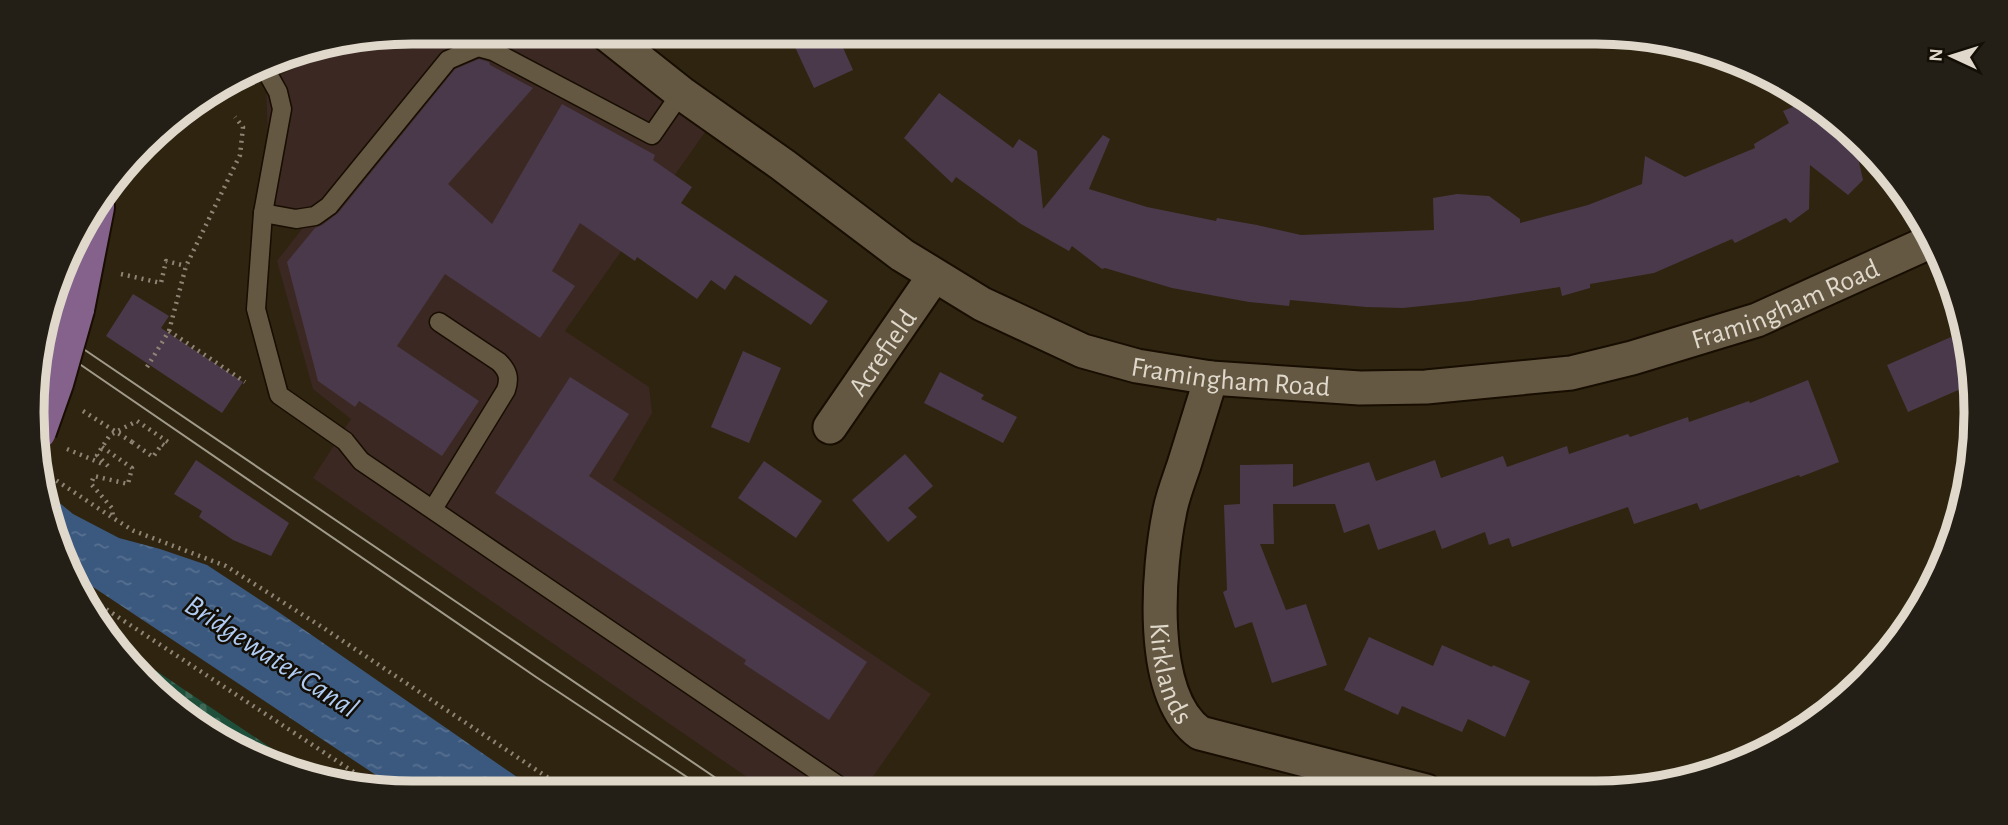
<svg xmlns="http://www.w3.org/2000/svg" width="2008" height="825" viewBox="0 0 2008 825" font-family="'Alegreya Sans',sans-serif">
  <style>
    .commercial { fill: #3b2822 }
    .cemetery { fill: url(#cemetery-stones) }
    .water { fill: url(#water-ripples) }
    .building { fill: #4a394b }
    .lines { fill: none; stroke-linecap: round; stroke-linejoin: round }
    .lane-casing { stroke: #170d00; stroke-width: 21 }
    .street-casing { stroke: #170d00; stroke-width: 37 }
    .primary-casing { stroke: #170d00; stroke-width: 42 }
    .path { stroke: #8d8474; stroke-width: 4.5; stroke-dasharray: 2 5; stroke-linecap: butt }
    .lane { stroke: #645842; stroke-width: 18 }
    .street { stroke: #645842; stroke-width: 33 }
    .primary { stroke: #84628c; stroke-width: 38 }
    .tram { stroke: #a19989; stroke-width: 2 }
    .primary-bridge-casing { stroke: #170d00; stroke-width: 42; stroke-linecap: butt }
    .path-bridge { stroke: #8d8474; stroke-width: 4.5; stroke-dasharray: 2 5; stroke-linecap: butt }
    .primary-bridge { stroke: #84628c; stroke-width: 38 }
    .labels { text-anchor: middle; stroke-width: 5; stroke-linejoin: round; paint-order: stroke }
    .street-label { font-size: 28px; fill: #dfd8cb; stroke: #130e06 }
    .water-label { font-size: 30px; font-style: italic; fill: #b0ccf2; stroke: #130e06 }
    .rim { fill: none; stroke: #dfd8cb; stroke-width: 9 }
  </style>
  <defs>
    <pattern id="cemetery-stones" width="16" height="16" patternUnits="userSpaceOnUse" patternTransform="scale(1.75)"><rect width="16" height="16" fill="#1d4f3b"/><path d="M2 7V4a2 2 0 0 1 4 0v3zM10 15v-3a2 2 0 0 1 4 0v3z" fill="#3d6856"/></pattern>
    <pattern id="water-ripples" width="26" height="14" patternUnits="userSpaceOnUse" patternTransform="scale(1.75)"><rect width="26" height="14" fill="#3b597f"/><path d="M2 4q2-2 4 0t4 0M15 11q2-2 4 0t4 0" fill="none" stroke="#577090"/></pattern>
  </defs>
  <rect width="100%" height="100%" fill="#2f2410"/>
  <path class="commercial" d="M412 32H578L710 125 565 331 649 387 652 413 613 480 931 694 862 792 770 793 313 478 351 419 313 389 277 261 302 229 270 201 266 82 346 43Z"/>
  <path class="cemetery" d="M112 641 314 777 290 773 180 715Z"/>
  <path class="water" d="M39 486 73 514 119 538 160 549 207 565 277 611 540 793H413L400 791 75 575Z"/>
  <g class="building">
    <path d="M788 32H836L853 70 814 88Z"/>
    <path d="M479 59 489 62 490 65 533 88 448 184 492 224 562 104 655 155 653 160 692 187 681 203 828 301 811 325 735 275 725 290 711 280 697 299 637 257 635 261 580 223 552 271 575 286 540 338 445 274 397 346 479 401 442 456 359 401 355 407 318 381 287 262 315 228 322 225 338 213 455 69Z"/>
    <path d="M939 93 1013 148 1019 139 1037 151 1043 209 1103 135 1110 139 1089 189 1147 207 1216 221 1217 218 1257 225 1301 235 1434 230 1433 198 1457 194 1489 196 1520 219V223L1588 205 1642 184 1645 156 1685 177 1755 148 1754 144 1789 123 1783 111 1805 102 1840 122 1857 153 1863 180 1848 195 1810 165 1809 209 1790 223 1786 218 1735 243 1732 239 1654 273 1590 284V288L1562 296 1560 287 1470 301 1403 308 1366 307 1290 300 1289 306 1249 302 1172 288 1105 268 1102 269 1072 246 1069 251 1021 224 956 177 952 183 904 138Z"/>
    <path d="M133 294 169 316 161 328 243 382 222 413 106 336Z"/>
    <path d="M1951 337 1972 384 1908 412 1887 365Z"/>
    <path d="M743 351 781 368 749 443 711 427Z"/>
    <path d="M940 372 984 395 981 399 1017 417 1003 443 924 403Z"/>
    <path d="M570 377 629 414 589 476 867 662 829 720 744 664 746 660 495 493Z"/>
    <path d="M1808 380 1839 462 1800 477 1799 475 1700 510 1697 503 1634 524 1628 507 1512 547 1509 538 1489 545 1485 532 1442 549 1435 530 1378 550 1369 524 1344 533 1335 504H1273L1274 544H1260L1286 610 1306 604 1327 665 1272 683 1252 622 1235 628 1223 592 1227 590 1224 505 1240 504V465L1293 464V487L1369 462 1376 481 1435 460 1441 478 1503 456 1507 467 1567 446 1569 454 1628 434 1630 437 1688 417 1689 422 1749 401 1750 403Z"/>
    <path d="M905 454 933 486 908 508 917 517 888 542 852 500Z"/>
    <path d="M196 460 289 523 271 556 233 540 199 517 202 511 174 494Z"/>
    <path d="M764 461 822 501 796 538 738 498Z"/>
    <path d="M1369 637 1433 666 1442 645 1492 667 1493 665 1530 681 1505 737 1468 719 1462 732 1402 706 1398 715 1344 690Z"/>
  </g>
  <g class="lines">
    <g class="lane-casing">
      <g id="lane">
        <path d="M264 67 278 92 282 109 263 213 256 309 279 395 345 441 361 461 848 792"/>
        <path d="M263 213 296 219 315 216 329 206 448 60 478 47 493 51 652 135 681 93"/>
        <path d="M433 509 506 390C510 378 508 371 499 362L439 322"/>
      </g>
    </g>
    <g class="street-casing">
      <g id="street">
        <path id="s1" d="M604 32 681 93 783 165 902 255 982 304 1083 351 1137 366 1211 378 1360 388 1426 387 1571 373 1632 358 1757 320 1934 240"/>
        <path id="s2" d="M1211 378C1202 407 1193 436 1184 465 1179 480 1173 495 1170 510 1158 568 1147 695 1200 733L1426 791"/>
        <path id="s3" d="M830 427 934 276"/>
      </g>
    </g>
    <g class="primary-casing">
      <path id="primary" d="M75 309 95 207"/>
    </g>
    <g class="path">
      <path d="M424 32 425 34"/>
      <path d="M121 274 161 283 166 261 186 266"/>
      <path d="M169 331 186 266 240 155 243 127 235 117"/>
      <path d="M147 367 169 331 245 382"/>
      <path d="M132 442 153 457 162 444 165 446"/>
      <path d="M102 447 132 468 128 484 94 476 91 484 112 508 113 518"/>
      <path d="M67 449 105 465"/>
      <path d="M108 466 97 455 110 435 137 421 168 442"/>
      <path d="M39 469 113 518 134 531 226 566 322 627 571 793"/>
      <path d="M83 594 378 788"/>
    </g>
    <use href="#lane" class="lane"/>
    <use href="#street" class="street"/>
    <use href="#primary" class="primary"/>
    <g class="tram">
      <path d="M48 325 738 793"/>
      <path d="M43 339 536 677 711 793"/>
    </g>
    <g class="primary-bridge-casing">
      <path id="primary-bridge" d="M37 431 54 383 75 309"/>
    </g>
    <path class="path-bridge" d="M83 411 132 442"/>
    <use href="#primary-bridge" class="primary-bridge"/>
  </g>
  <g class="labels">
    <g class="street-label">
      <text dy="10" stroke="none"><textPath href="#s1" startOffset="1295">Framingham Road</textPath></text>
      <text dy="10" stroke="none"><textPath href="#s3" startOffset="91">Acrefield</textPath></text>
      <text dy="10" stroke="none"><textPath href="#s1" startOffset="728">Framingham Road</textPath></text>
      <text dy="10" stroke="none"><textPath href="#s2" startOffset="303">Kirklands</textPath></text>
    </g>
    <g class="water-label">
      <text transform="translate(272 656) rotate(33)" y="10">Bridgewater Canal</text>
    </g>
  </g>
  <path d="M0 0H2008V825H0ZM412 44H1596A368 368 0 0 1 1964 412V413A368 368 0 0 1 1596 781H412A368 368 0 0 1 44 413V412A368 368 0 0 1 412 44Z" fill="#231e16" fill-rule="evenodd"/>
  <path class="rim" d="M412 44H1596A368 368 0 0 1 1964 412V413A368 368 0 0 1 1596 781H412A368 368 0 0 1 44 413V412A368 368 0 0 1 412 44Z"/>
  <g transform="translate(1952 56) rotate(274)" stroke="#130e06" stroke-width="5" paint-order="stroke">
  <path d="M0-5L12 26L0 18L-12 26Z" fill="#dfd8cb"/>
  <text y="-10" font-size="19" font-weight="bold" text-anchor="middle" fill="#dfd8cb">N</text>
  </g>
</svg>
